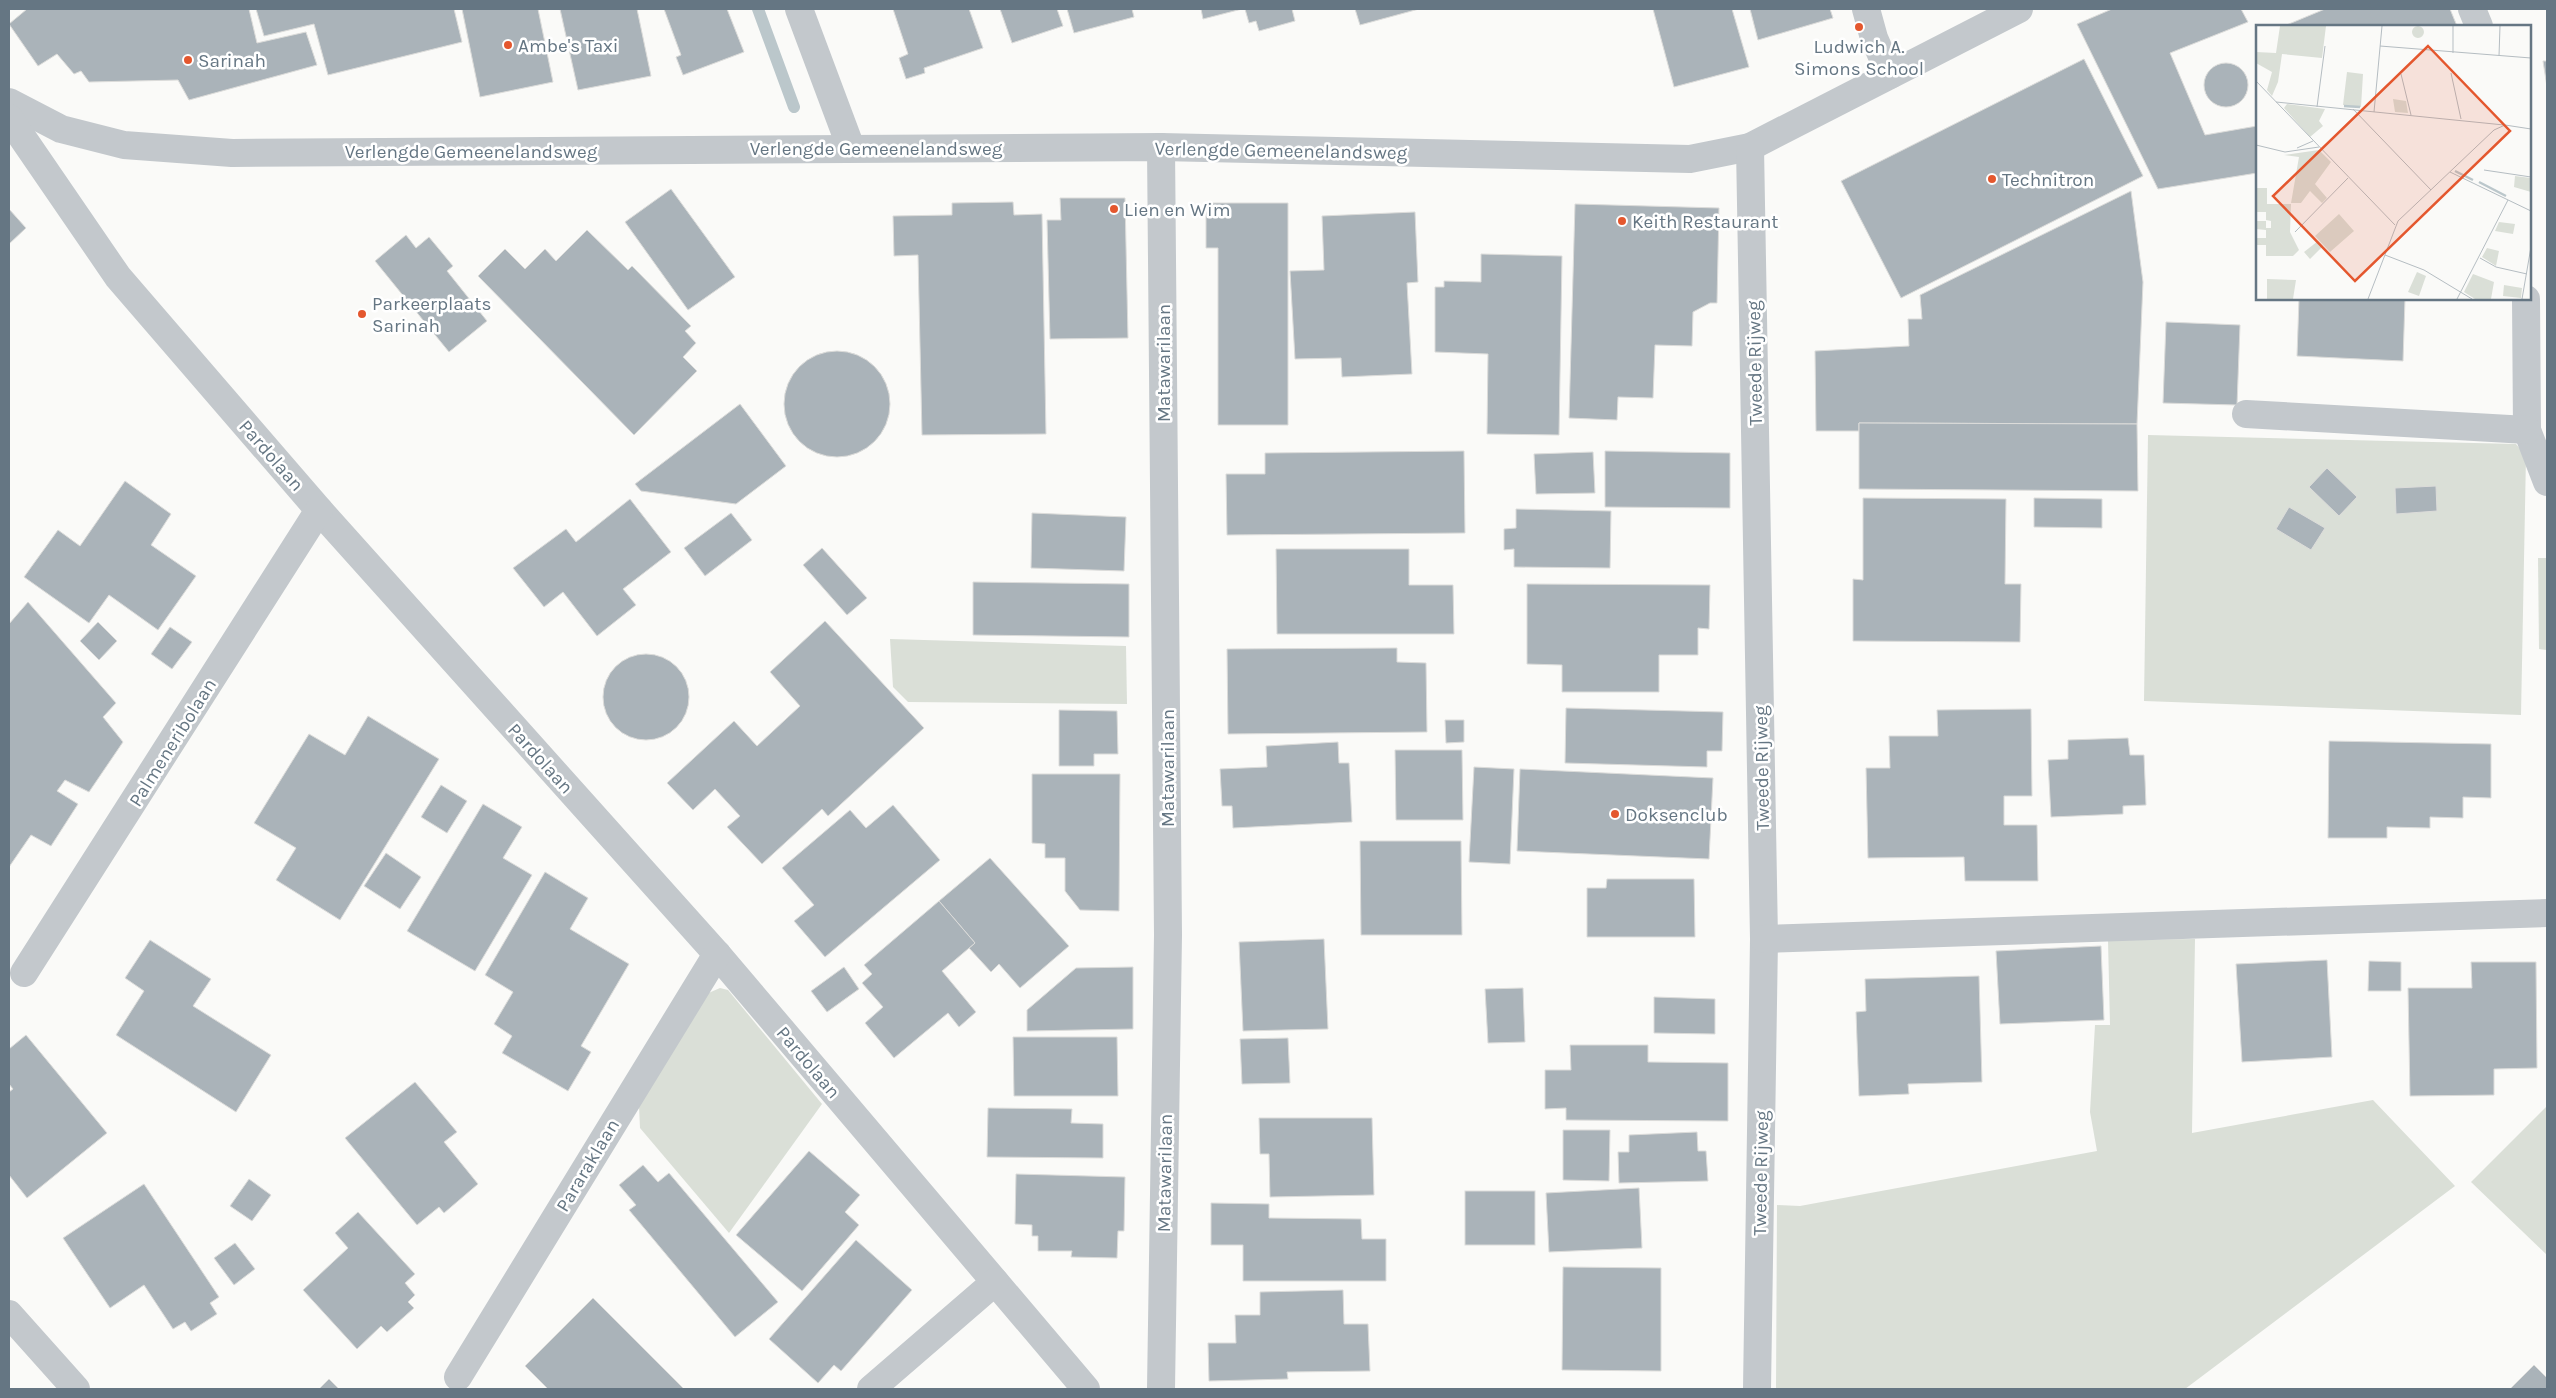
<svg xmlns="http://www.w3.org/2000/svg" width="2556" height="1398" viewBox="0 0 2556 1398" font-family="Karla,sans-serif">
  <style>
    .green { fill: #dadfd7 }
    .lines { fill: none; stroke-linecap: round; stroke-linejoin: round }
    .stream { stroke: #bbc7cb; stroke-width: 12 }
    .building { fill: #aab3b9; stroke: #dcdcda }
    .minor { stroke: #c3c8cc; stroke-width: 28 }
    .poi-dot { fill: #e4572e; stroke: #fff; stroke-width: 2 }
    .labels { text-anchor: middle; stroke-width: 5; stroke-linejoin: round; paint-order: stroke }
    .poi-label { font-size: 19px; fill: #657683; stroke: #fff; text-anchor: start }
    .street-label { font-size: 19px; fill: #657683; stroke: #fff }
    .inset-river { fill: none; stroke: #bbc7cb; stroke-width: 2.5 }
    .inset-road { fill: none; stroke: #b5bdc2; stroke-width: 1 }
    .view { fill: #e4572e; fill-opacity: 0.15; stroke: #e4572e; stroke-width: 2.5 }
    .inset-edge { fill: none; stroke: #657683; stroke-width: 2.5 }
  </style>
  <rect width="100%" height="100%" fill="#fafaf8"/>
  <g class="green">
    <path d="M2148 435 2516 444 2526 456 2521 715 2144 701Z"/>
    <path d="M2538 558H2547V650L2539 649Z"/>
    <path d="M890 639 1126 646 1127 704 908 702 893 687Z"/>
    <path d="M2195 939 2192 1133 2373 1100 2455 1186 2185 1389H1776L1777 1205 1800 1206 2097 1151 2090 1112 2095 1025H2110L2108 940Z"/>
    <path d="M720 988 728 990 822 1104 729 1233 640 1128 639 1106 704 995Z"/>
    <path d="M2547 1106V1255L2471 1182Z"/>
  </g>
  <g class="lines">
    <path class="stream" d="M758 9 794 107"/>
  </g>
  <g class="building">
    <path d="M27 9H249L257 43 306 32 317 65 189 100 178 80 89 82 81 71 74 74 57 54 38 66 9 24Z"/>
    <path d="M256 9H454L462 42 328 75 314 24 264 36Z"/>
    <path d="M462 9H538L553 82 480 97Z"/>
    <path d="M560 9H637L651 76 578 90Z"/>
    <path d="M664 9H727L744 52 683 75 676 57 681 55Z"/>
    <path d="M893 9H969L983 48 924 68 925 73 906 79 899 58 908 54Z"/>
    <path d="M1000 9H1057L1063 26 1012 43Z"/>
    <path d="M1067 9H1132L1134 17 1074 33Z"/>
    <path d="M1201 9H1242L1203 19Z"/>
    <path d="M1245 9H1292L1295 21 1259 31 1256 21 1249 23Z"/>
    <path d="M1355 9H1419L1360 25Z"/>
    <path d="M1653 9H1732L1749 67 1674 87Z"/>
    <path d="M1750 9H1830L1833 18 1758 40Z"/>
    <path d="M2112 9H2241L2248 22 2170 53 2205 135 2257 126V173L2158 189 2077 24Z"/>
    <path d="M2325 9H2450L2457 26H2284Z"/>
    <path d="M2084 59 2143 176 1901 298 1841 181Z"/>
    <path d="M2543 61H2547V87Z"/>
    <circle cx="2226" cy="85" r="22"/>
    <path d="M671 189 735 277 688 310 625 222Z"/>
    <path d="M2131 191 2143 282 2137 424 1859 423V431H1816L1815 351 1909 346 1908 319H1922L1920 295Z"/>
    <path d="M1060 198H1125L1128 338 1050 339 1047 220H1061Z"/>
    <path d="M1013 202 1014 215 1042 214 1046 434 922 435 918 255 894 256 893 216 952 215V203Z"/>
    <path d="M1206 203H1288V425H1218V248H1206Z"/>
    <path d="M1575 204 1719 208 1717 303H1710L1693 312 1692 346 1655 345 1653 398 1618 397 1617 420 1569 418Z"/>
    <path d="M9 209 26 228 9 244Z"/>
    <path d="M1415 212 1418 282 1407 283 1412 374 1342 377 1341 358 1295 359 1290 271 1324 270 1322 216Z"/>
    <path d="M587 230 628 270 632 266 691 326 685 331 696 343 683 357 697 371 634 435 478 276 505 249 525 269 545 249 556 261Z"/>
    <path d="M406 235 416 248 429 237 453 266 447 271 487 321 449 352 375 261Z"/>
    <path d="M1481 254 1562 256 1559 435 1487 434 1488 354 1435 352V287H1444V281L1481 282Z"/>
    <path d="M2299 299H2405L2403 361 2297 356Z"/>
    <path d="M2166 322 2240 325 2237 405 2163 403Z"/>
    <circle cx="837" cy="404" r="53"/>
    <path d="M740 404 786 466 736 504 641 491 635 484Z"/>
    <path d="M1859 423 2137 424 2138 491 1859 489Z"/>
    <path d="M1464 451 1465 533 1227 535 1226 474H1265V453Z"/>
    <path d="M1605 451 1730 453V508L1605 507Z"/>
    <path d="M1593 452 1595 493 1536 494 1534 454Z"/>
    <path d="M2327 468 2357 497 2339 516 2309 487Z"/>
    <path d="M125 481 171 514 151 545 196 576 158 630 109 595 89 623 24 577 58 530 80 546Z"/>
    <path d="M2436 486 2437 511 2396 514 2395 488Z"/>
    <path d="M1863 498 2006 499 2005 584H2021L2020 642 1853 641V579L1863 580Z"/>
    <path d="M2034 498 2102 499V528L2034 527Z"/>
    <path d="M630 499 671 552 623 589 636 605 597 636 563 592 544 607 513 568 566 529 576 542Z"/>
    <path d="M2289 507 2325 528 2311 550 2276 529Z"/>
    <path d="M1516 509 1611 511 1610 568 1514 567V549L1504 550V529L1516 528Z"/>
    <path d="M731 513 752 540 705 576 684 548Z"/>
    <path d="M1032 513 1126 517 1124 571 1031 568Z"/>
    <path d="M822 548 867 598 847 615 803 565Z"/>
    <path d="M1276 549H1409V585H1453L1454 634H1277Z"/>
    <path d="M973 582 1129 584V637L973 635Z"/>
    <path d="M1527 584 1710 585 1709 629 1698 628V655H1659V692H1562V665L1527 664Z"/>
    <path d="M28 602 116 703 103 717 123 742 89 792 65 780 57 791 78 804 51 846 31 835 9 867V624Z"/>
    <path d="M825 621 924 728 828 816 822 809 762 864 727 827 740 816 715 789 693 810 667 783 734 721 757 746 800 706 770 672Z"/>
    <path d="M98 622 117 641 99 660 80 641Z"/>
    <path d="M170 627 192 642 172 669 151 654Z"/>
    <path d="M1397 648V662L1426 663 1427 732 1228 734 1227 649Z"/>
    <circle cx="646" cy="697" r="43"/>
    <path d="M1566 708 1723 712 1722 751H1707V767L1565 763Z"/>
    <path d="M2031 709 2032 796H2004V825H2037L2038 881H1965L1964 857 1868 858 1866 768H1890L1889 736H1938L1937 710Z"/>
    <path d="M1059 710 1117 711 1118 754H1094V766H1059Z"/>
    <path d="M368 716 439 759 340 920 276 880 296 848 254 823 309 734 345 755Z"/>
    <path d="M1445 720H1464V742L1446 743Z"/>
    <path d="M2128 738 2130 755H2144L2146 805 2123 806V814L2051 817 2048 760 2068 759V740Z"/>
    <path d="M2329 741 2491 744V798L2463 797V818L2430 817V828L2387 827V838H2328Z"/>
    <path d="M1338 742 1339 763H1349L1352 822 1233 828 1232 806H1222L1220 769 1267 767 1266 746Z"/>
    <path d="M1395 750H1462L1463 820H1396Z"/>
    <path d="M1474 767 1514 769 1510 864 1469 862Z"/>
    <path d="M1520 769 1713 778 1709 859 1517 851Z"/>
    <path d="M1032 774H1120L1119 911 1080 910 1065 891V858H1045V844L1032 843Z"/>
    <path d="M441 785 467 801 447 833 421 817Z"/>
    <path d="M483 804 522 827 503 858 532 875 475 971 407 931Z"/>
    <path d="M893 805 940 860 825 957 794 921 814 905 782 868 850 810 866 828Z"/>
    <path d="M1360 841H1461L1462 935H1361Z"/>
    <path d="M386 853 421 877 400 909 364 886Z"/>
    <path d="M990 858 1069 946 1020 988 999 964 991 972 969 948 975 943 939 901Z"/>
    <path d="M545 872 588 898 570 929 629 964 581 1046 591 1052 568 1091 502 1053 512 1036 494 1024 513 992 485 975Z"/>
    <path d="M1607 879H1694L1695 937H1587V888H1606Z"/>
    <path d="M939 901 975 943 942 971 976 1012 959 1027 948 1013 894 1058 865 1023 883 1007 862 983 872 974 864 965Z"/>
    <path d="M1324 939 1328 1029 1243 1031 1239 942Z"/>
    <path d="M150 940 211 979 193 1006 271 1055 236 1112 116 1035 144 991 125 978Z"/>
    <path d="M2101 946 2104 1020 2000 1024 1996 951Z"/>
    <path d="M2327 960 2332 1057 2242 1062 2236 964Z"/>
    <path d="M2369 961 2401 962V991H2368Z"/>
    <path d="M2471 962H2536L2537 1068 2494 1069V1095L2410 1096 2408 988H2472Z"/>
    <path d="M844 967 859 989 827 1012 811 991Z"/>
    <path d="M1133 967V1029L1027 1031V1010L1076 968Z"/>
    <path d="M1979 976 1982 1082 1908 1084 1909 1094 1859 1096 1856 1012 1866 1011 1865 979Z"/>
    <path d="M1523 988 1525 1042 1488 1043 1485 989Z"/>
    <path d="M1654 997 1715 999V1034L1654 1033Z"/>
    <path d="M26 1035 107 1133 27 1198 9 1175V1092L13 1089 9 1084V1049Z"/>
    <path d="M1013 1037H1117L1118 1096H1014Z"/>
    <path d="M1288 1038 1290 1083 1242 1084 1240 1039Z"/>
    <path d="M1570 1045H1648V1062L1728 1063V1121L1566 1120V1108L1545 1109V1070H1571Z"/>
    <path d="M415 1082 457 1132 444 1142 478 1184 444 1213 439 1207 417 1225 345 1138Z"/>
    <path d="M988 1108 1072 1109 1071 1123 1103 1124V1158L987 1157Z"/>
    <path d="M1259 1118H1372L1374 1195 1270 1197 1269 1154H1260Z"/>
    <path d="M1563 1130H1610L1609 1181 1563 1180Z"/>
    <path d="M1697 1132 1698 1151H1706L1708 1181 1619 1183 1618 1152H1629V1135Z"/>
    <path d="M809 1151 860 1195 845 1212 859 1225 802 1291 736 1235Z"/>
    <path d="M643 1165 658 1182 669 1173 778 1302 735 1337 629 1210 636 1205 619 1185Z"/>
    <path d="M1016 1174 1125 1177 1124 1231H1118L1117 1258 1071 1257 1072 1251H1038V1236H1032V1225L1015 1224Z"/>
    <path d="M249 1179 271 1195 252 1221 230 1206Z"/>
    <path d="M144 1184 219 1297 210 1303 217 1314 191 1331 185 1322 173 1329 144 1285 110 1308 63 1238Z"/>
    <path d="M1639 1188 1642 1248 1549 1252 1546 1193Z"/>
    <rect x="1465" y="1191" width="70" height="54"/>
    <path d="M1211 1203 1269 1204V1218L1361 1219 1362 1239H1386V1281H1243V1245H1211Z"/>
    <path d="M358 1212 415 1274 405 1283 415 1295 408 1302 414 1308 387 1332 381 1326 357 1349 303 1290 348 1248 335 1233Z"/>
    <path d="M856 1240 912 1290 841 1371 834 1365 818 1383 769 1339Z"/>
    <path d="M235 1243 255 1269 234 1285 214 1258Z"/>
    <path d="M1563 1267 1661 1268V1371L1562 1370Z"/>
    <path d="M1343 1290 1344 1324H1368L1370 1371 1287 1372 1288 1379 1209 1381 1208 1343H1236L1235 1315H1260V1292Z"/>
    <path d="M593 1298 684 1389H548L525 1366Z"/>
    <path d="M2534 1365 2547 1378V1389H2510Z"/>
    <path d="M329 1379 339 1389H319Z"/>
  </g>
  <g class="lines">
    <g class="minor">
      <path d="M799 9 851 148"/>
      <path d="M1866 9 1874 38 1890 75"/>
      <path d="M2472 9 2479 26"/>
      <path d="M9 102 61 129 124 145 232 153 1161 147 1690 159 1750 147 2019 9"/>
      <path d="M9 118 118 277 319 510 717 954 1086 1389"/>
      <path d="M1750 147 1764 939 1757 1389"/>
      <path d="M2526 299 2527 430 2547 482"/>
      <path d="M2246 414 2527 430"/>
      <path d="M1764 939 2547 913"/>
      <path d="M24 973 319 510"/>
      <path d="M9 1314 76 1389"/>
      <path d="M458 1377 717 954"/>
      <path d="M871 1389 995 1282"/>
      <path d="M1161 1389 1168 935 1161 147"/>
    </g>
  </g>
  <g class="poi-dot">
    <circle cx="1859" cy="27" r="5"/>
    <circle cx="508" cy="45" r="5"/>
    <circle cx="188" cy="60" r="5"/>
    <circle cx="1992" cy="179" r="5"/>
    <circle cx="1114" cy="209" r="5"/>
    <circle cx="1622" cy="221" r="5"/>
    <circle cx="362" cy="314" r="5"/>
    <circle cx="1615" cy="814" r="5"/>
  </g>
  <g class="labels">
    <g class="poi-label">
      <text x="518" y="52">Ambe's Taxi</text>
      <text x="1859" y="53" text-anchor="middle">Ludwich A.<tspan x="1859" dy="22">Simons School</tspan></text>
      <text x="198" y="67">Sarinah</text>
      <text x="2002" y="186">Technitron</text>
      <text x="1124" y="216">Lien en Wim</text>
      <text x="1632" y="228">Keith Restaurant</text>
      <text x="372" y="310">Parkeerplaats<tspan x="372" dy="22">Sarinah</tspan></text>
      <text x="1625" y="821">Doksenclub</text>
    </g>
    <g class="street-label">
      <text x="876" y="155">Verlengde Gemeenelandsweg</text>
      <text transform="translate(1281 150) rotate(1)" y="7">Verlengde Gemeenelandsweg</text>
      <text x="471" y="158">Verlengde Gemeenelandsweg</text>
      <text transform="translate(1163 363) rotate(-90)" y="7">Matawarilaan</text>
      <text transform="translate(1754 363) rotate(-91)" y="7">Tweede Rijweg</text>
      <text transform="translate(272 455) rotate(49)" y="7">Pardolaan</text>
      <text transform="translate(172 742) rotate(-58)" y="7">Palmeneribolaan</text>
      <text transform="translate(541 758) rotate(48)" y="7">Pardolaan</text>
      <text transform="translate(1167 768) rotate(-90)" y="7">Matawarilaan</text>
      <text transform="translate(1761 768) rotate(-91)" y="7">Tweede Rijweg</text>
      <text transform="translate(809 1062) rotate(50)" y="7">Pardolaan</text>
      <text transform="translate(587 1165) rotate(-59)" y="7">Pararaklaan</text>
      <text transform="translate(1164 1173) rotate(-89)" y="7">Matawarilaan</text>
      <text transform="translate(1760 1173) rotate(-89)" y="7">Tweede Rijweg</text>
    </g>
  </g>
  <g transform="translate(2256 25)">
    <rect width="275" height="275" fill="#fafaf8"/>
    <path d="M156 7a6 6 0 1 1 12 0a6 6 0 1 1-12 0ZM24 1H70L66 33 26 29 22 57 16 71 11 65 16 47 0 38V27L20 28ZM91 47 107 49 105 82 87 80ZM137 74 150 76 152 88 139 87ZM31 79 69 84 63 96 67 101 54 112 28 83ZM63 125 75 137 59 159 71 173 66 178 54 166 45 178H35L43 132 28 130ZM259 151 275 153V167L258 162ZM0 163H11V179H35L34 207 43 225 37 231H10V220H0V213H10V205L0 204V196H10V203H15V196L10 195V187H0ZM83 189 98 206 74 227 59 211ZM243 197 259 199 257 209 239 206ZM62 216 67 221 54 234 48 227ZM231 223 243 226 240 241 226 232ZM161 247 170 251 163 271 152 267ZM217 249 238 257 235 274H219L208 267ZM11 254 40 255 37 274H11ZM248 260 266 263 265 273 247 271Z" fill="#dadfd7"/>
    <path class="inset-river" d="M88 81 104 82M199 146 217 155M223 157 250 171"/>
    <path class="inset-road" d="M124 21 275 33M197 28V1M243 31 244 1M195 48 205 94M145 49 155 90M0 56 139 200M20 77 248 100M61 82 69 21M97 84 175 165M118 87 126 1M0 120 29 127 63 122M41 123 57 116M228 145 275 152M194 147 275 186M39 207 92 153M129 230 168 245 216 274M224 233 240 242 271 249M112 274 142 196 238 105 249 100 275 104M201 274 252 175M266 274 275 222"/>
    <path class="view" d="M172 21 254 106 99 256 17 171Z"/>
    <rect width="275" height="275" class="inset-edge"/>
  </g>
  <rect width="2556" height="1398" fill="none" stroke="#657683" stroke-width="20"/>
</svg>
